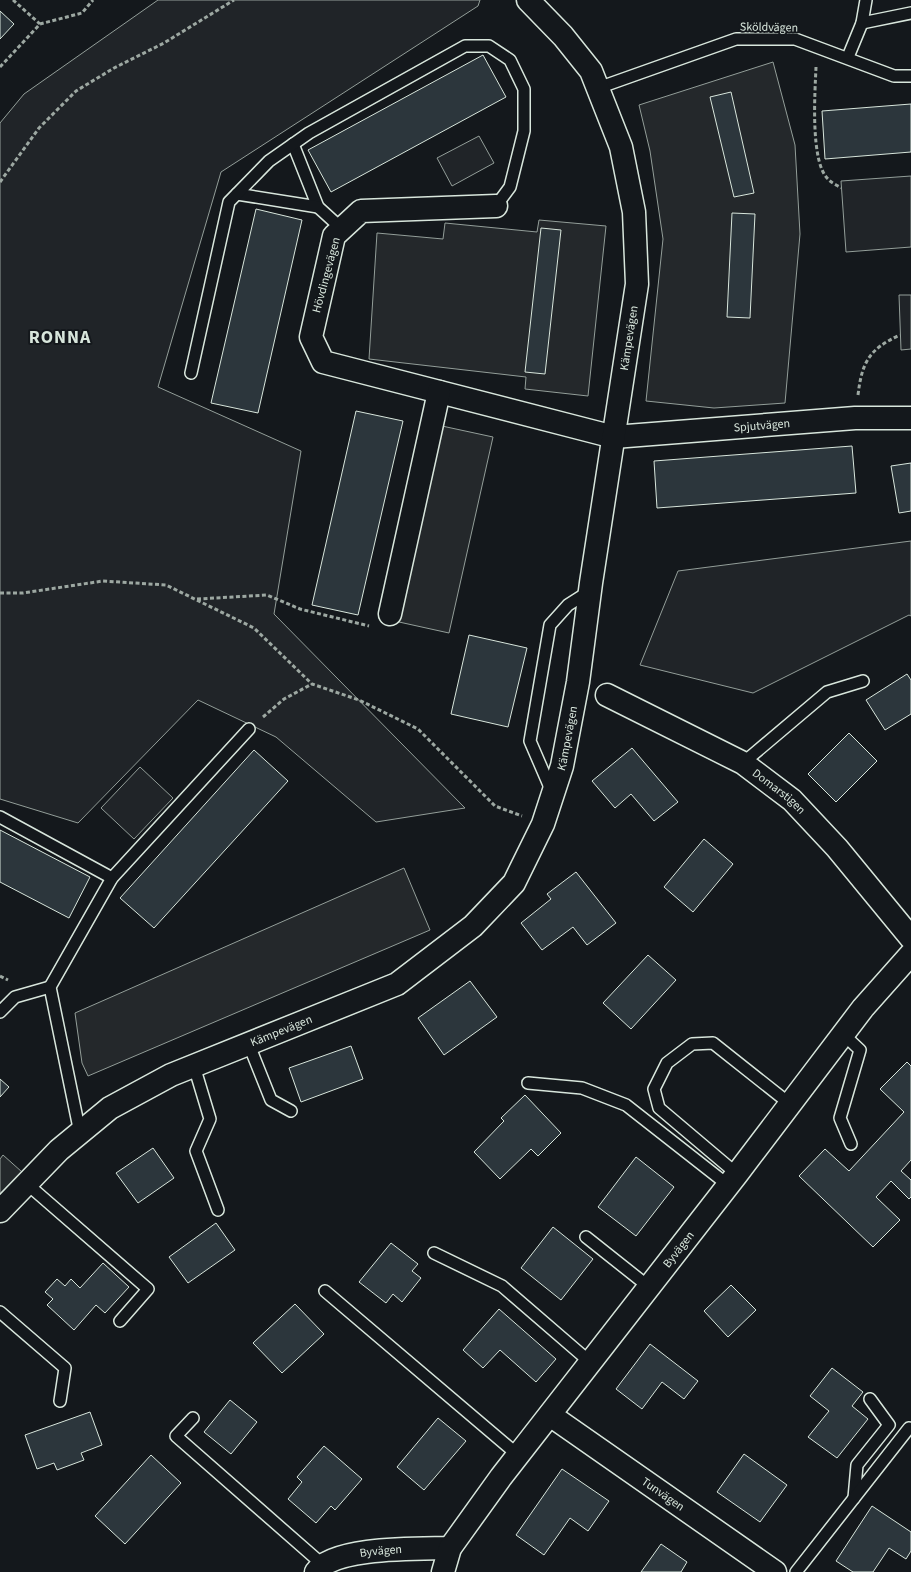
<svg xmlns="http://www.w3.org/2000/svg" width="911" height="1572" viewBox="0 0 911 1572" font-family="'Source Sans 3',sans-serif">
  <style>
    .green { fill: #202428; stroke: #939e99 }
    .parking { fill: #24282b; stroke: #939e99 }
    .building { fill: #2c363c; stroke: #d8e6dc }
    .lines { fill: none; stroke-linecap: round; stroke-linejoin: round }
    .service-casing { stroke: #d8e6dc; stroke-width: 14 }
    .minor-casing { stroke: #d8e6dc; stroke-width: 25 }
    .path { stroke: #9da8a2; stroke-width: 3; stroke-dasharray: 4 2.5; stroke-linecap: butt }
    .service { stroke: #14181c; stroke-width: 11 }
    .minor { stroke: #14181c; stroke-width: 22 }
    .labels { text-anchor: middle; stroke-width: 4; stroke-linejoin: round; paint-order: stroke }
    .street-label { font-size: 12px; fill: #d8e6dc; stroke: #14181c }
    .district-label { font-size: 18px; font-weight: bold; letter-spacing: 1px; fill: #d8e6dc; stroke: #14181c }
  </style>
  <rect width="100%" height="100%" fill="#14181c"/>
  <g class="green">
    <path d="M158 0H480L478 6 221 172 158 387 301 451 274 614 465 808 376 822 276 737 198 700 78 823 0 799V123L24 94Z"/>
    <path d="M479 136 494 163 452 186 437 158Z"/>
    <path d="M911 176V247L846 252 841 181Z"/>
    <path d="M899 295H911V349L901 350Z"/>
    <path d="M911 541V616L909 615 753 693 640 665 678 571Z"/>
    <path d="M140 767 173 798 134 839 101 808Z"/>
  </g>
  <g class="parking">
    <path d="M773 62 795 145 800 234 785 403 714 408 646 401 663 239 650 151 639 105Z"/>
    <path d="M539 220 606 226 588 396 525 389 526 377 369 359 377 233 443 239 445 223 537 232Z"/>
    <path d="M442 426 493 437 449 633 399 622Z"/>
    <path d="M404 868 430 930 88 1076 82 1063 75 1013Z"/>
    <path d="M3 1155 22 1172 0 1197V1159Z"/>
  </g>
  <g class="building">
    <path d="M0 11 14 24 0 39Z"/>
    <path d="M483 55 506 97 331 192 308 150Z"/>
    <path d="M731 92 754 193 734 197 710 97Z"/>
    <path d="M911 104V152L825 159 822 111Z"/>
    <path d="M256 209 302 220 258 413 211 403Z"/>
    <path d="M732 213 755 214 750 318 727 317Z"/>
    <path d="M541 228 561 230 545 374 525 372Z"/>
    <path d="M356 411 403 421 358 615 312 605Z"/>
    <path d="M852 446 856 493 657 508 654 461Z"/>
    <path d="M911 463V511L899 513 891 466Z"/>
    <path d="M469 635 527 648 508 727 451 714Z"/>
    <path d="M907 674 911 680V714L885 730 866 700Z"/>
    <path d="M849 733 877 761 836 802 808 774Z"/>
    <path d="M632 748 678 802 654 821 631 794 615 808 592 781Z"/>
    <path d="M254 750 288 781 154 928 120 898Z"/>
    <path d="M0 830 90 877 69 918 0 882Z"/>
    <path d="M704 839 733 864 693 912 664 887Z"/>
    <path d="M576 872 616 923 587 945 573 927 542 950 521 923 551 899 547 894Z"/>
    <path d="M648 955 676 980 631 1029 603 1003Z"/>
    <path d="M470 981 497 1017 444 1055 418 1018Z"/>
    <path d="M351 1046 363 1079 301 1102 289 1068Z"/>
    <path d="M907 1062 911 1066V1160L901 1171 911 1180V1197L909 1199 891 1181 876 1197 900 1220 873 1247 799 1176 825 1149 849 1171 904 1112 880 1089Z"/>
    <path d="M0 1079 9 1087 0 1097Z"/>
    <path d="M525 1095 561 1133 538 1156 531 1149 500 1179 474 1152 504 1121 501 1118Z"/>
    <path d="M153 1148 174 1178 138 1203 116 1173Z"/>
    <path d="M636 1157 674 1187 636 1236 598 1207Z"/>
    <path d="M216 1223 235 1250 188 1283 169 1257Z"/>
    <path d="M553 1227 593 1259 561 1300 521 1268Z"/>
    <path d="M391 1243 418 1264 412 1271 421 1278 402 1302 393 1294 386 1303 359 1282Z"/>
    <path d="M103 1263 129 1287 105 1313 96 1305 74 1330 47 1305 53 1299 45 1292 57 1279 65 1286 71 1279 80 1288Z"/>
    <path d="M731 1285 756 1310 728 1337 704 1311Z"/>
    <path d="M295 1304 324 1334 282 1373 253 1343Z"/>
    <path d="M499 1309 556 1359 536 1382 500 1350 483 1368 463 1350Z"/>
    <path d="M650 1344 698 1381 684 1399 662 1382 642 1409 616 1389Z"/>
    <path d="M832 1368 863 1392 852 1406 868 1419 837 1458 808 1437 829 1411 810 1396Z"/>
    <path d="M230 1400 257 1422 231 1454 204 1432Z"/>
    <path d="M90 1412 102 1445 81 1453 84 1460 57 1470 54 1463 37 1469 25 1435Z"/>
    <path d="M438 1418 466 1441 424 1490 397 1467Z"/>
    <path d="M324 1446 362 1479 335 1510 331 1506 316 1523 288 1499 302 1482 297 1477Z"/>
    <path d="M744 1454 787 1485 760 1522 717 1492Z"/>
    <path d="M151 1455 181 1483 125 1544 95 1516Z"/>
    <path d="M562 1469 609 1501 588 1531 570 1518 544 1555 516 1535Z"/>
    <path d="M872 1506 911 1532V1551L906 1559 889 1548 873 1572H853L836 1561Z"/>
    <path d="M661 1544 687 1562 681 1572H641Z"/>
  </g>
  <g class="lines">
    <g class="service-casing">
      <g id="service">
        <path d="M862 23 911 13"/>
        <path d="M848 57 862 23 866 0"/>
        <path d="M598 88 736 39H795L894 76H911"/>
        <path d="M293 144 318 207 341 228"/>
        <path d="M237 194 318 207"/>
        <path d="M191 373 229 202 269 161 309 133 465 46H489L510 60 524 89V131L510 187 496 206"/>
        <path d="M743 763 827 692 863 681"/>
        <path d="M552 792 530 741 550 625 568 605 590 591"/>
        <path d="M0 817 112 878"/>
        <path d="M0 1012 15 997 50 987"/>
        <path d="M843 1034 860 1050 840 1118 851 1144"/>
        <path d="M249 1045 271 1100 291 1111"/>
        <path d="M194 1066 210 1119 196 1151 218 1210"/>
        <path d="M528 1083 582 1088 626 1105 728 1185"/>
        <path d="M80 1133 50 987 112 878 249 729"/>
        <path d="M737 1174 659 1108 654 1089 667 1063 692 1044 713 1043 790 1104"/>
        <path d="M26 1183 148 1289 120 1321"/>
        <path d="M586 1237 649 1287"/>
        <path d="M434 1253 502 1286 590 1362"/>
        <path d="M325 1291 518 1455"/>
        <path d="M0 1312 65 1368 60 1401"/>
        <path d="M193 1418 176 1436 322 1564"/>
        <path d="M854 1498 857 1465 889 1425 870 1399"/>
        <path d="M796 1572 909 1428"/>
      </g>
    </g>
    <g class="minor-casing">
      <g id="minor">
        <path id="s1" d="M496 206 361 211 334 236 311 337 323 362 614 437 855 418H911"/>
        <path d="M390 614 439 392"/>
        <path id="s2" d="M607 695 743 763 792 800 837 848 911 938"/>
        <path id="s3" d="M0 1211 59 1150 110 1108 171 1075 397 984 473 926 514 883 543 824 562 766 578 682 591 583 637 284 634 212 621 147 591 71 563 36 528 0"/>
        <path id="s4" d="M550 1415 775 1572"/>
        <path id="s5" d="M316 1572C334 1546 420 1549 450 1548"/>
        <path id="s6" d="M443 1572 450 1548 501 1477 737 1174 863 1008 911 954"/>
      </g>
    </g>
    <g class="path">
      <path d="M13 0 40 24"/>
      <path d="M0 67 40 24 82 13 93 0"/>
      <path d="M816 67C815 92 810 162 828 179 831 183 837 185 841 188"/>
      <path d="M0 182 39 128 76 91 114 68 164 43 234 0"/>
      <path d="M858 395C862 362 869 349 900 335"/>
      <path d="M0 593H23L103 581 166 585 254 628 312 684 359 700 418 729 495 806 522 816"/>
      <path d="M197 599 267 595 300 609 369 626"/>
      <path d="M263 717 284 699 312 684"/>
      <path d="M0 976 8 980"/>
    </g>
    <use href="#service" class="service"/>
    <use href="#minor" class="minor"/>
  </g>
  <g class="labels">
    <g class="street-label">
      <text transform="translate(769 27) rotate(1)" y="4">Sköldvägen</text>
      <text transform="translate(326 275) rotate(-75)" y="4">Hövdingevägen</text>
      <text dy="4" stroke="none"><textPath href="#s3" startOffset="1179">Kämpevägen</textPath></text>
      <text dy="4" stroke="none"><textPath href="#s1" startOffset="752">Spjutvägen</textPath></text>
      <text dy="4" stroke="none"><textPath href="#s3" startOffset="774">Kämpevägen</textPath></text>
      <text dy="4" stroke="none"><textPath href="#s2" startOffset="198">Domarstigen</textPath></text>
      <text dy="4" stroke="none"><textPath href="#s3" startOffset="339">Kämpevägen</textPath></text>
      <text dy="4" stroke="none"><textPath href="#s6" startOffset="401">Byvägen</textPath></text>
      <text dy="4" stroke="none"><textPath href="#s4" startOffset="138">Tunvägen</textPath></text>
      <text dy="4" stroke="none"><textPath href="#s5" startOffset="70">Byvägen</textPath></text>
    </g>
    <g class="district-label">
      <text x="60" y="343">RONNA</text>
    </g>
  </g>
</svg>
